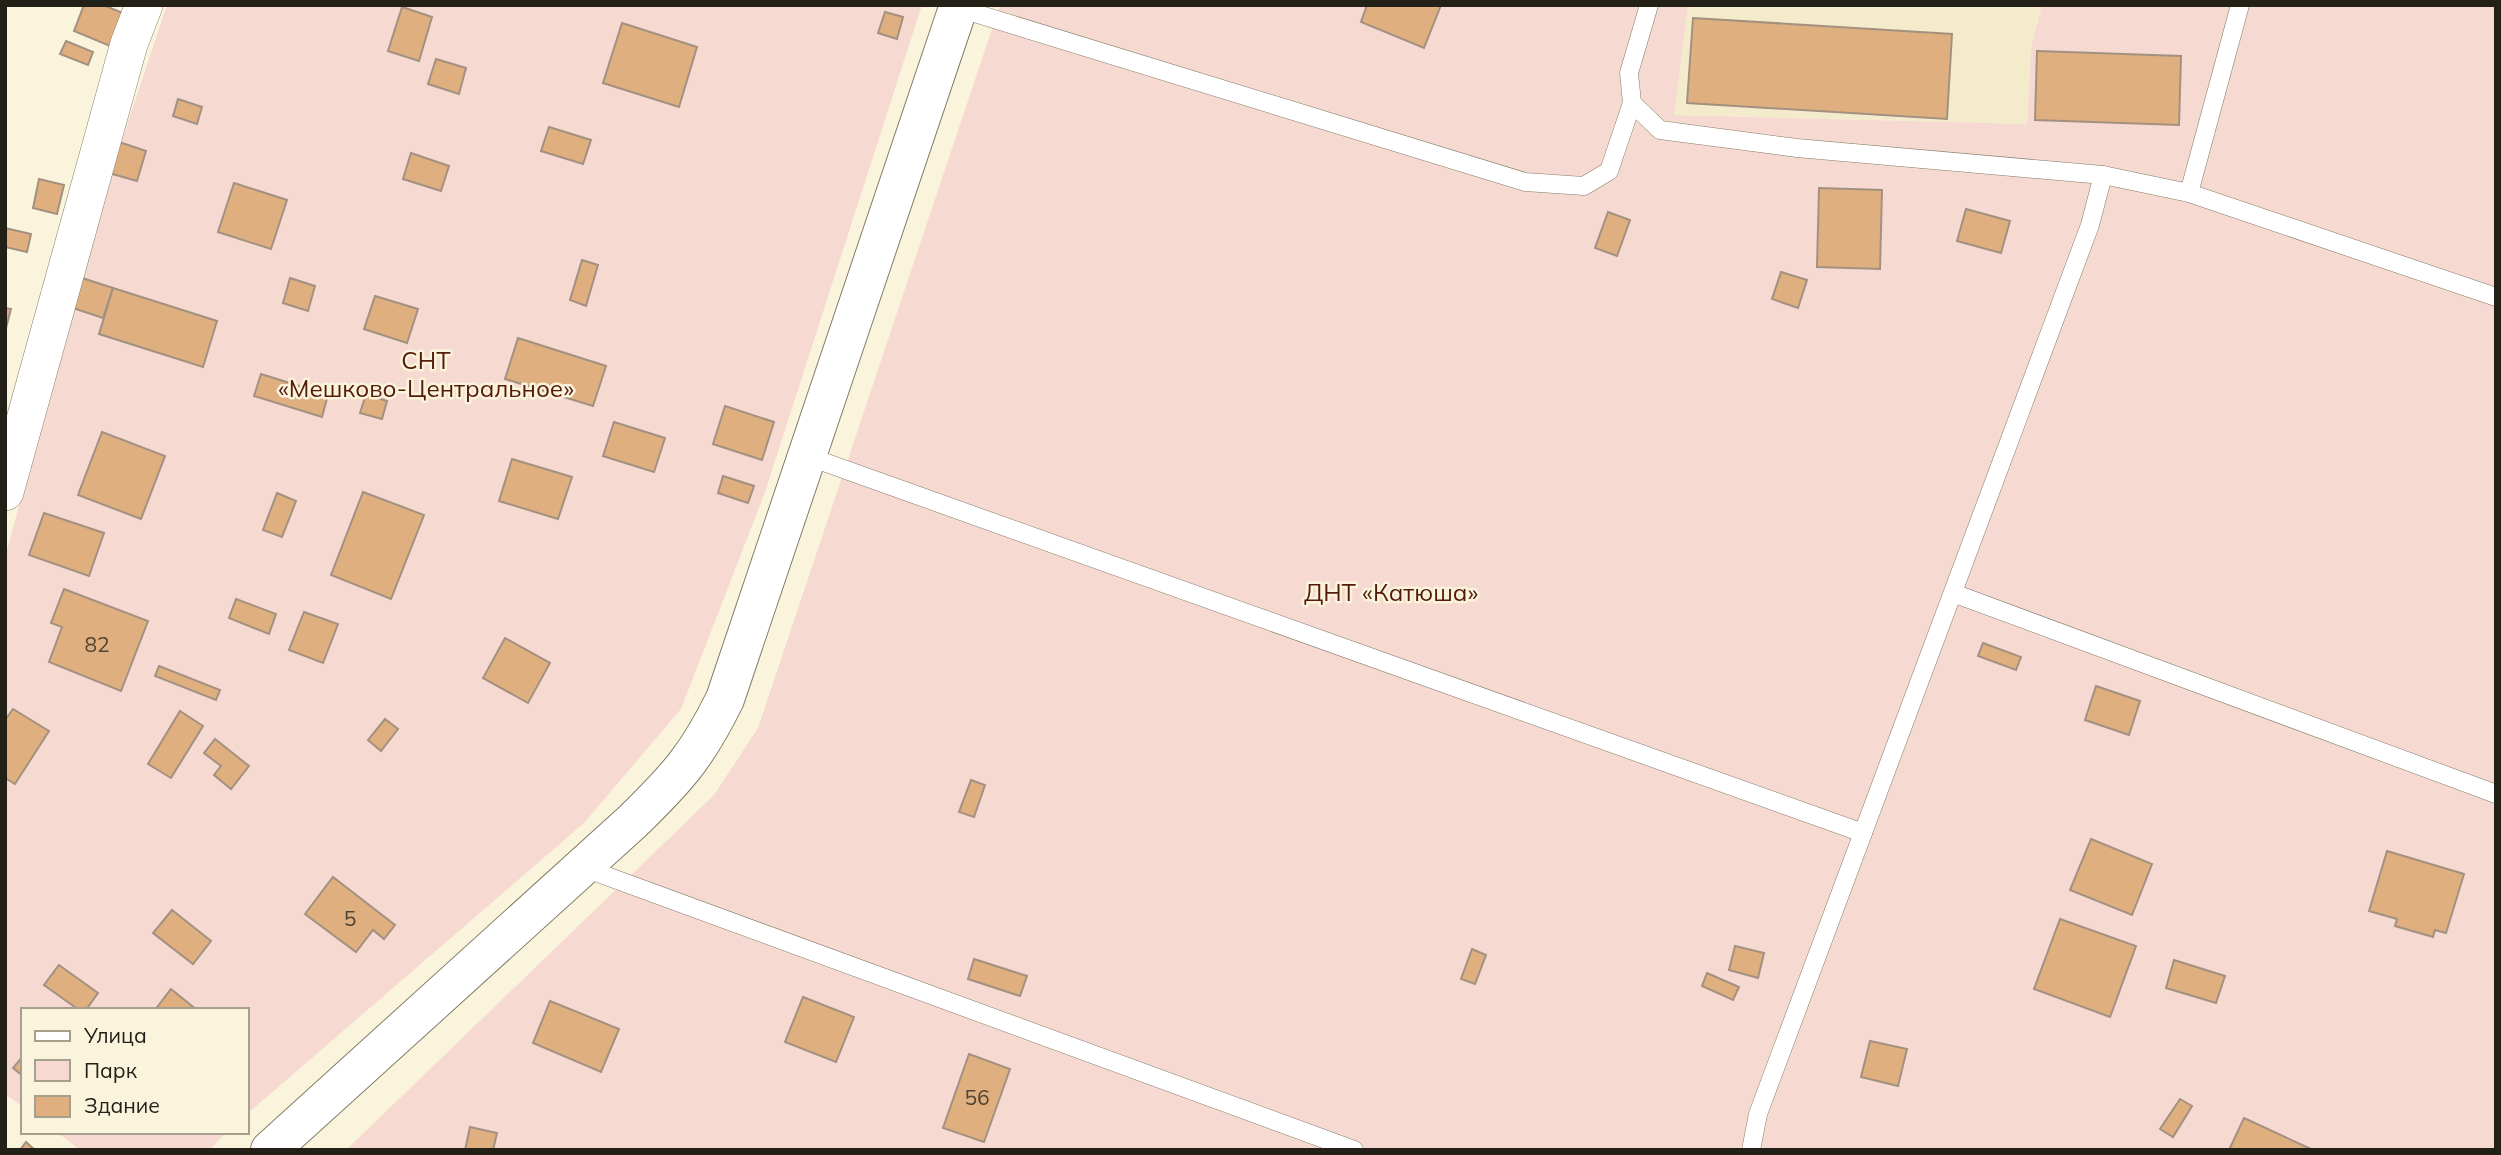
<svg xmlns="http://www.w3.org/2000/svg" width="2501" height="1155" viewBox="0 0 2501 1155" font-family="Mulish,sans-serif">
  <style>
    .built { fill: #f4ebcc }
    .green { fill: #f6d9d1 }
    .building { fill: #e0af80; stroke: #a39180; stroke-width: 2 }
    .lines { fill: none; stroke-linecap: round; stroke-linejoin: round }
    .service-casing { stroke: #837d68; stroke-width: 19 }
    .minor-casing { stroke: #837d68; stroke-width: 38 }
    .tertiary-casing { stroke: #837d68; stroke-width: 40 }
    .service { stroke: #fff; stroke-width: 18 }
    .minor { stroke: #fff; stroke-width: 37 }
    .tertiary { stroke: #fff; stroke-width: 38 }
    .labels { text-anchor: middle; stroke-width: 5; stroke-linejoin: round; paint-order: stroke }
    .number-label { font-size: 21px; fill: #524432 }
    .park-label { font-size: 24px; fill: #551a0a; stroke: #fbf4dd }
  </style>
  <rect width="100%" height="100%" fill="#fbf4dd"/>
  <path class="built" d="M1688 5H2042L2031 48 2027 124 1673 115Z"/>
  <g class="green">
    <path d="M167 5H922L764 495 681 709 584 823 247 1114V1010H23V1107L5 1094V557L104 194Z"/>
    <path d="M1000 5H1688L1674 115 2027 124 2031 48 2042 5H2496V1150H346L714 795 758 728Z"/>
    <path d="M57 1132H226L210 1150H80Z"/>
  </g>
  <g class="building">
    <path d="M84 5H103L123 13 110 46 74 31Z"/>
    <path d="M1367 5H1441L1424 48 1361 22Z"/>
    <path d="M402 7 432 17 419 61 388 51Z"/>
    <path d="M885 12 903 17 897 39 878 33Z"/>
    <path d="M1693 18 1952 34 1947 119 1687 103Z"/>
    <path d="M622 23 697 47 679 107 603 83Z"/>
    <path d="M66 41 93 52 88 65 60 54Z"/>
    <path d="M2037 51 2181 56 2179 125 2035 120Z"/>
    <path d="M436 59 466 68 459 94 428 84Z"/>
    <path d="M178 99 202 107 197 124 173 116Z"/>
    <path d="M549 127 591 140 583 164 541 151Z"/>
    <path d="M119 142 146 151 137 181 109 173Z"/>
    <path d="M411 153 449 166 441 191 403 179Z"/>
    <path d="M39 179 64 185 57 214 33 208Z"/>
    <path d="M234 183 287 200 271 249 218 232Z"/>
    <path d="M1819 188 1882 190 1880 269 1817 267Z"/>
    <path d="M1966 209 2010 221 2001 253 1957 241Z"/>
    <path d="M1608 212 1630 220 1617 256 1595 248Z"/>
    <path d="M5 228 31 234 27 252 5 247Z"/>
    <path d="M582 260 598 265 586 306 570 300Z"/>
    <path d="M1781 272 1807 280 1798 308 1772 299Z"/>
    <path d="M79 277 113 288 103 318 70 307Z"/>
    <path d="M290 278 315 286 308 311 283 303Z"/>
    <path d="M113 288 217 321 203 367 99 334Z"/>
    <path d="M375 296 418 309 407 343 364 329Z"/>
    <path d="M5 308 11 309 5 332Z"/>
    <path d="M518 338 606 366 593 406 505 379Z"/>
    <path d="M261 374 328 395 322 417 254 396Z"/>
    <path d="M366 394 387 401 382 419 360 413Z"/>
    <path d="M725 406 774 422 762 460 713 444Z"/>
    <path d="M614 422 665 438 654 472 603 456Z"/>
    <path d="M102 432 165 456 141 519 78 495Z"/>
    <path d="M512 459 572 477 558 519 499 501Z"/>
    <path d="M723 476 754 486 748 503 718 493Z"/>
    <path d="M363 492 424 515 391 599 331 575Z"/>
    <path d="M277 493 296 501 282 537 263 530Z"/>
    <path d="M44 513 104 533 89 576 29 555Z"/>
    <path d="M64 589 148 621 121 691 49 662 62 627 51 623Z"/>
    <path d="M236 599 276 614 269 634 229 618Z"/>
    <path d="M304 612 338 624 323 663 289 650Z"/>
    <path d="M505 638 550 663 528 703 483 678Z"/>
    <path d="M1983 643 2021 657 2016 670 1978 656Z"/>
    <path d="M159 666 220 690 216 700 155 676Z"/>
    <path d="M2096 686 2140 701 2129 735 2085 720Z"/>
    <path d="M13 709 49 731 15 784 5 778V720Z"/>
    <path d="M180 711 203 726 171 778 148 764Z"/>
    <path d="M385 719 398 729 381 751 368 740Z"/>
    <path d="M215 739 249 766 231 789 214 775 221 766 204 753Z"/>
    <path d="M971 780 985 785 974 817 959 812Z"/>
    <path d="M2091 839 2152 864 2132 915 2070 890Z"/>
    <path d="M2387 851 2464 874 2446 933 2435 930 2433 937 2395 926 2397 919 2369 911Z"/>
    <path d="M333 877 395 925 384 939 373 930 356 952 305 914Z"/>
    <path d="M172 910 211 941 193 964 153 933Z"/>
    <path d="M2060 919 2136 946 2110 1017 2034 989Z"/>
    <path d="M1735 946 1764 953 1758 978 1729 970Z"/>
    <path d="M1472 949 1486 955 1475 984 1461 979Z"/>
    <path d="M974 959 1027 976 1020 996 968 979Z"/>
    <path d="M2174 960 2225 976 2216 1003 2166 988Z"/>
    <path d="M59 965 98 993 86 1010H79L44 985Z"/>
    <path d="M1707 973 1739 987 1733 1000 1702 986Z"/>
    <path d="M171 989 197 1010H155Z"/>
    <path d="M803 997 854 1017 836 1062 785 1042Z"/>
    <path d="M550 1001 619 1029 601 1072 533 1043Z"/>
    <path d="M1870 1041 1907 1049 1898 1086 1861 1077Z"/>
    <path d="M969 1054 1010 1069 984 1142 943 1128Z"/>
    <path d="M23 1056V1076L13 1068Z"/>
    <path d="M2180 1099 2192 1106 2173 1137 2160 1129Z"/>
    <path d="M2244 1118 2313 1150H2229Z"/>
    <path d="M470 1127 497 1133 493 1150H465Z"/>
    <path d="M26 1142 35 1150H20Z"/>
  </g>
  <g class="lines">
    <g class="service-casing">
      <g id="service">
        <path d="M1649 5 1629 73 1632 103 1660 130 1797 148 2103 175"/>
        <path d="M958 8 1525 182 1584 186 1609 171 1632 103"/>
        <path d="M2189 193 2496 297"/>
        <path d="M807 456 1863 833"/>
        <path d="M1953 593 2496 794"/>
        <path d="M582 867 1354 1150"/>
        <path d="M1751 1150 1758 1114 2090 225 2103 175 2189 193 2240 5"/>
      </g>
    </g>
    <g class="minor-casing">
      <path id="minor" d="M5 492 129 44 144 5"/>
    </g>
    <g class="tertiary-casing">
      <path id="tertiary" d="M270 1150 633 821C678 777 697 756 725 699L959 5"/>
    </g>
    <use href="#service" class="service"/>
    <use href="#minor" class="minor"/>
    <use href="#tertiary" class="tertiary"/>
  </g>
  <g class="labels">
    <g class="number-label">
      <text x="97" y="652">82</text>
      <text x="350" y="926">5</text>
      <text x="977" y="1105">56</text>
    </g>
    <g class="park-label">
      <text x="426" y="369">СНТ<tspan x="426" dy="28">«Мешково-Центральное»</tspan></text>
      <text x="1391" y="601">ДНТ «Катюша»</text>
    </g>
  </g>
  <rect width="2501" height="1155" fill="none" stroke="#232018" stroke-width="14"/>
  <rect x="21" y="1008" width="228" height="126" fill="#fbf4dd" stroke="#a59f8e" stroke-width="2"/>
  <rect x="35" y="1031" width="35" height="10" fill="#ffffff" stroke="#a59f8e" stroke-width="2"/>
  <text x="84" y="1043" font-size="21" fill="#232018">Улица</text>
  <rect x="35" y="1060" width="35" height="21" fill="#f6d9d1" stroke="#a59f8e" stroke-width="2"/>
  <text x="84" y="1078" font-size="21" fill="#232018">Парк</text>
  <rect x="35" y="1096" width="35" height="21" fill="#e0af80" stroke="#a59f8e" stroke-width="2"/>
  <text x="84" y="1113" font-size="21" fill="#232018">Здание</text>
</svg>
